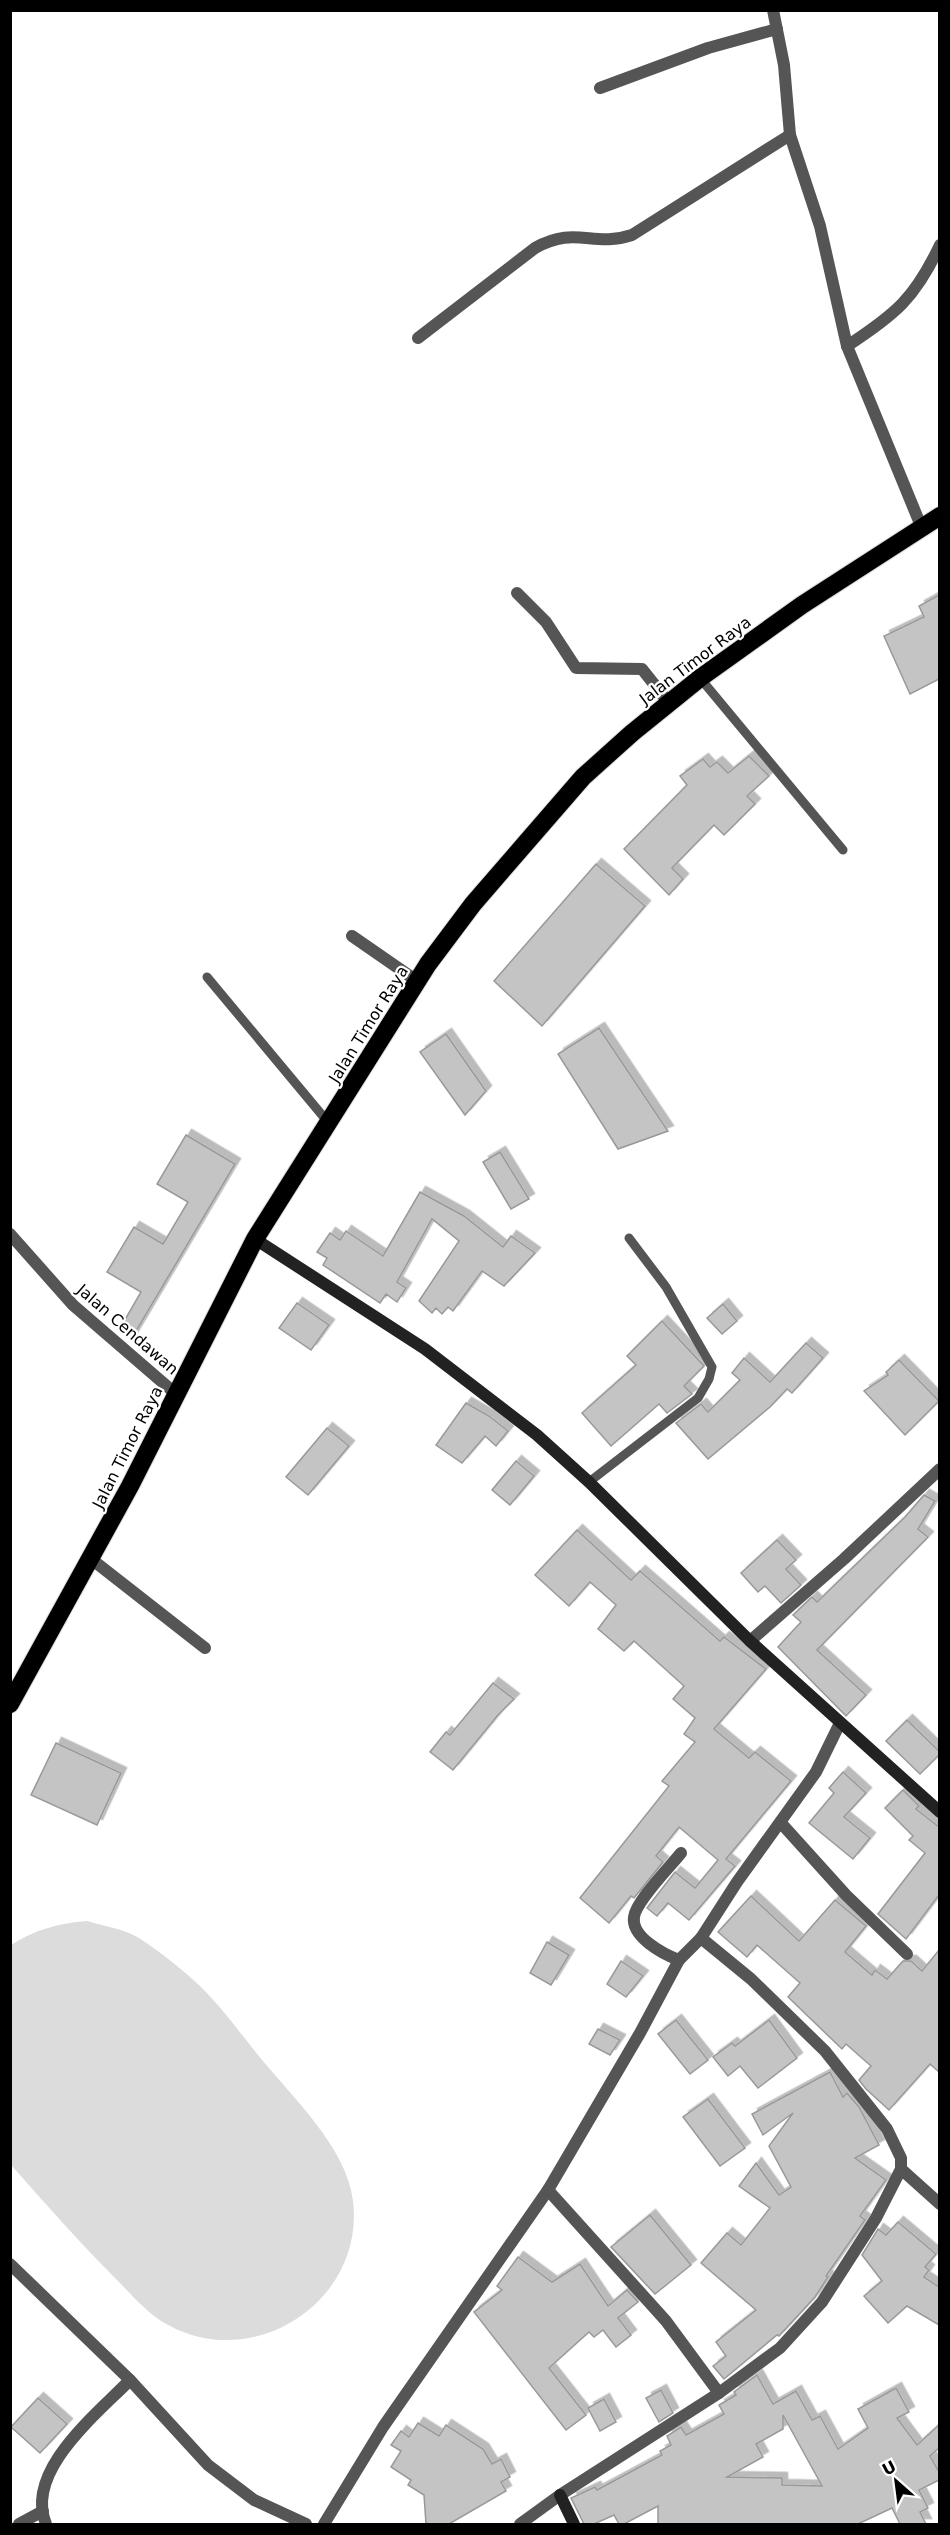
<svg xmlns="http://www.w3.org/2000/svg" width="950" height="2535" viewBox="0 0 950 2535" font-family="'DejaVu Sans',sans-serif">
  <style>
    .green { fill: #dcdcdc }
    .building { fill: #c4c4c4; stroke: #999; stroke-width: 1.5; fill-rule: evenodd; filter: url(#shadow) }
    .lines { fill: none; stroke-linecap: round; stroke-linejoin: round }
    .highway-casing { stroke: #dbdbdb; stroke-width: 20 }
    .lane { stroke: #555; stroke-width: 9 }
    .street { stroke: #555; stroke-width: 12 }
    .secondary { stroke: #222; stroke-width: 12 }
    .highway { stroke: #000; stroke-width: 18 }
    .labels { text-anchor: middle; stroke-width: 4.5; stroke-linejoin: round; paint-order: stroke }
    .street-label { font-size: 16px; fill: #000; stroke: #fff }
  </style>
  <defs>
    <filter id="shadow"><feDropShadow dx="5.5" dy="-5.5" stdDeviation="0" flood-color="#0004"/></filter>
  </defs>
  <rect width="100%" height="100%" fill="#fff"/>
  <path class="green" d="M87 1921C103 1926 125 1929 139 1938 160 1952 185 1971 203 1989 223 2009 240 2033 258 2055 291 2096 347 2147 353 2201 365 2299 257 2372 170 2326 148 2315 132 2295 115 2278 79 2242 45 2203 11 2165V1945C34 1930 59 1923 87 1921Z"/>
  <g class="building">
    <path d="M939 595V679L910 694 884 636 924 617 919 606Z"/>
    <path d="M749 756 769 776 747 796 755 804 724 835 714 825 672 868 683 879 669 895 624 849 687 785 680 776 703 759 710 767 717 762 728 773Z"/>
    <path d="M596 864 645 906 542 1026 494 981Z"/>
    <path d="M599 1028 668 1131 618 1149 558 1054Z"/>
    <path d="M446 1034 486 1091 465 1115 420 1052Z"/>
    <path d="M186 1135 235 1164 132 1338 119 1330 141 1292 107 1272 134 1227 163 1244 188 1202 157 1184Z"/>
    <path d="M500 1152 529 1199 511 1209 483 1162Z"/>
    <path d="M420 1192 464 1216 503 1247 511 1236 535 1253 504 1286 482 1271 453 1311 448 1307 442 1314 436 1308 432 1313 419 1301 459 1241 432 1219 397 1282 406 1288 397 1302 386 1294 380 1303 323 1265 327 1258 317 1252 330 1233 340 1240 346 1231 383 1256Z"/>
    <path d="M297 1303 329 1325 311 1350 279 1328Z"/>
    <path d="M723 1304 737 1321 722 1334 707 1318Z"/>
    <path d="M662 1321 704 1366 684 1386 692 1394 667 1413 659 1404 611 1446 582 1413 636 1365 627 1356Z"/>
    <path d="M806 1343 823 1358 792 1393 787 1389 770 1407 708 1459 676 1423 701 1404 708 1412 740 1380 732 1373 744 1358 770 1382Z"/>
    <path d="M899 1360 939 1401 905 1435 864 1391 888 1375 886 1372Z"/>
    <path d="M466 1403 489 1416 508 1431 496 1446 485 1436 462 1463 436 1445Z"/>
    <path d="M327 1428 349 1446 308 1495 286 1477Z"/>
    <path d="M516 1461 534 1476 510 1505 492 1490Z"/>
    <path d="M924 1495 935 1501 918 1529 928 1537 817 1650 866 1695 846 1716 778 1647 801 1622 793 1615 812 1597 817 1602 905 1517Z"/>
    <path d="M577 1530 631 1580 640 1571 720 1641 724 1637 766 1669 714 1729 749 1758 755 1752 791 1781 726 1859 735 1866 689 1920 668 1903 657 1916 647 1908 675 1872 695 1888 718 1860 679 1827 656 1856 663 1862 634 1898 631 1896 609 1923 580 1898 669 1786 662 1781 695 1742 684 1734 695 1718 673 1699 684 1686 634 1641 624 1651 598 1629 616 1605 590 1582 569 1606 535 1575Z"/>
    <path d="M777 1540 796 1560 786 1569 801 1585 781 1603 765 1586 758 1592 741 1573Z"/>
    <path d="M493 1683 514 1699 498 1715 453 1770 430 1752 446 1732 450 1735Z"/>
    <path d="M907 1720 939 1751V1755L920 1774 886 1741Z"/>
    <path d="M56 1743 121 1773 97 1825 31 1795Z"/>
    <path d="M843 1772 866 1793 844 1817 870 1838 853 1859 809 1823 834 1793 829 1788Z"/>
    <path d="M903 1790 919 1806 916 1809 939 1827V1895L906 1939 878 1914 925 1853 909 1840 913 1836 885 1808Z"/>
    <path d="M751 1896 799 1941 835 1900 866 1926 845 1952 872 1975 875 1970 887 1979 903 1961H911L922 1971 939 1950V2072L930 2064 889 2110 866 2089 859 2080 871 2066 846 2044 842 2049 788 1997 800 1983 757 1945 747 1957 718 1932Z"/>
    <path d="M547 1942 569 1955 551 1985 530 1973Z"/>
    <path d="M621 1961 643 1976 626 1997 607 1984Z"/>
    <path d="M676 2020 708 2060 690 2074 658 2034Z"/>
    <path d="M769 2020 797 2058 758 2088 740 2066 728 2076 713 2057 732 2043 735 2046Z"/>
    <path d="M598 2029 620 2040 610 2055 589 2044Z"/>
    <path d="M830 2072 843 2097 847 2093 859 2107 879 2145 855 2158 886 2180 860 2216 865 2220 826 2276 828 2277 815 2297 779 2336 777 2335 724 2379 713 2366 726 2356 716 2342 756 2310 701 2263 727 2233 741 2245 770 2208 739 2186 756 2163 779 2195 791 2187 769 2146 793 2113 763 2135 752 2114Z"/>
    <path d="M708 2099 745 2148 720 2166 683 2117Z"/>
    <path d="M650 2215 691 2265 655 2294 611 2247Z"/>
    <path d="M898 2222 936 2254 925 2267 929 2270 924 2277 939 2287V2325L907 2306 888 2323 864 2296 882 2281 862 2255 878 2229 886 2235Z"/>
    <path d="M518 2257 552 2282 580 2264 608 2306 627 2290 638 2302 618 2318 631 2335 616 2347 603 2330 594 2337 589 2332 549 2368 586 2415 566 2430 474 2312 502 2290 497 2286Z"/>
    <path d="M757 2375 773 2404 796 2391 812 2420 820 2416 838 2449 868 2428 858 2409 896 2388 909 2412 897 2418 917 2445 939 2425V2448L930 2456 939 2472V2480L919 2490 928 2508 920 2512 926 2524H900L892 2508 858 2524H658V2506L624 2524H619L614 2515 594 2524H584L571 2498 595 2487 597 2490 662 2455 660 2451 671 2445 667 2436 681 2427 686 2435 724 2414 719 2405 736 2395 734 2392ZM783 2415 822 2486 782 2485V2478L727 2477 763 2457 756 2444 783 2429Z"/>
    <path d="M661 2390 673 2413 659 2422 646 2398Z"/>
    <path d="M38 2398 67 2424 40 2453 11 2427Z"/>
    <path d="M604 2399 616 2422 600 2431 588 2408Z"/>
    <path d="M418 2423 439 2436 446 2425 483 2449 492 2464 501 2459 510 2477 501 2482 506 2491 449 2524H426L424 2495 408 2485 411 2480 391 2467 401 2451 391 2445 401 2431 409 2437Z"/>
  </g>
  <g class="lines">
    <g class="highway-casing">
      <path id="highway" d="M10 1704 130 1486 255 1239 428 964 473 904 583 777 632 733 700 678 802 605 940 516"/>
    </g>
    <g class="lane">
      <path d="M700 678 843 850"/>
      <path d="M207 977 327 1121"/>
      <path d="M589 1482 698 1398 709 1379 712 1367 666 1287 629 1238"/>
    </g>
    <g class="street">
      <path d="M773 10 784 65 790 135 820 226 847 346 921 526"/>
      <path d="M600 88 708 48 777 29"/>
      <path d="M418 338 535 248C575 225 593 248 632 235L790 135"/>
      <path d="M847 346C896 314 915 298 940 245"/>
      <path d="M517 593 546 622 576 668 642 669 669 703"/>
      <path d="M352 936 417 981"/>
      <path d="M10 1234 73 1305 176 1394"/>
      <path d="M90 1558 205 1648"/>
      <path d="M750 1641 844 1559 940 1469"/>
      <path d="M781 1823 846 1895 907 1954"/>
      <path d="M681 1853C670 1867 636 1901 634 1917 631 1937 663 1954 679 1960L701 1938"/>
      <path d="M901 2169 940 2204"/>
      <path d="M548 2190 666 2321 719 2393"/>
      <path d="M10 2264 130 2380 208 2465 254 2500 306 2524"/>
      <path d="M19 2524 43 2511"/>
      <path d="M46 2524C24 2471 97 2414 130 2380"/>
      <path d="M324 2524 383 2427 548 2190 640 2033 679 1960"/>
      <path d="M520 2524 560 2495 719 2393 780 2348 822 2302 876 2218 901 2169V2158L887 2129 825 2051 751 1979 701 1938 737 1882 816 1772 840 1723"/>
    </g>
    <g class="secondary">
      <path d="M255 1239 425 1349 537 1435 589 1482 750 1641 940 1812"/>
      <path d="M560 2495 574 2524"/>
    </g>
    <use href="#highway" class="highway"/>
  </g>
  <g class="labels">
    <g class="street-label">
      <text transform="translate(695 660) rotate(-37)" y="6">Jalan Timor Raya</text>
      <text transform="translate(368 1024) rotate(-58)" y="6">Jalan Timor Raya</text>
      <text transform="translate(128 1329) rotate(41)" y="6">Jalan Cendawan</text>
      <text transform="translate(127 1447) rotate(-63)" y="6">Jalan Timor Raya</text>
    </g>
  </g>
  <rect width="950" height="2535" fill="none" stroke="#000000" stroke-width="24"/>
  <g transform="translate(896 2481) rotate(332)" stroke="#ffffff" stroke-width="4.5" paint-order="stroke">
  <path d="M0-4.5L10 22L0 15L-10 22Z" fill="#000000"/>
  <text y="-9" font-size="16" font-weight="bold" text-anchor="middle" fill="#000000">U</text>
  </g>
</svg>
